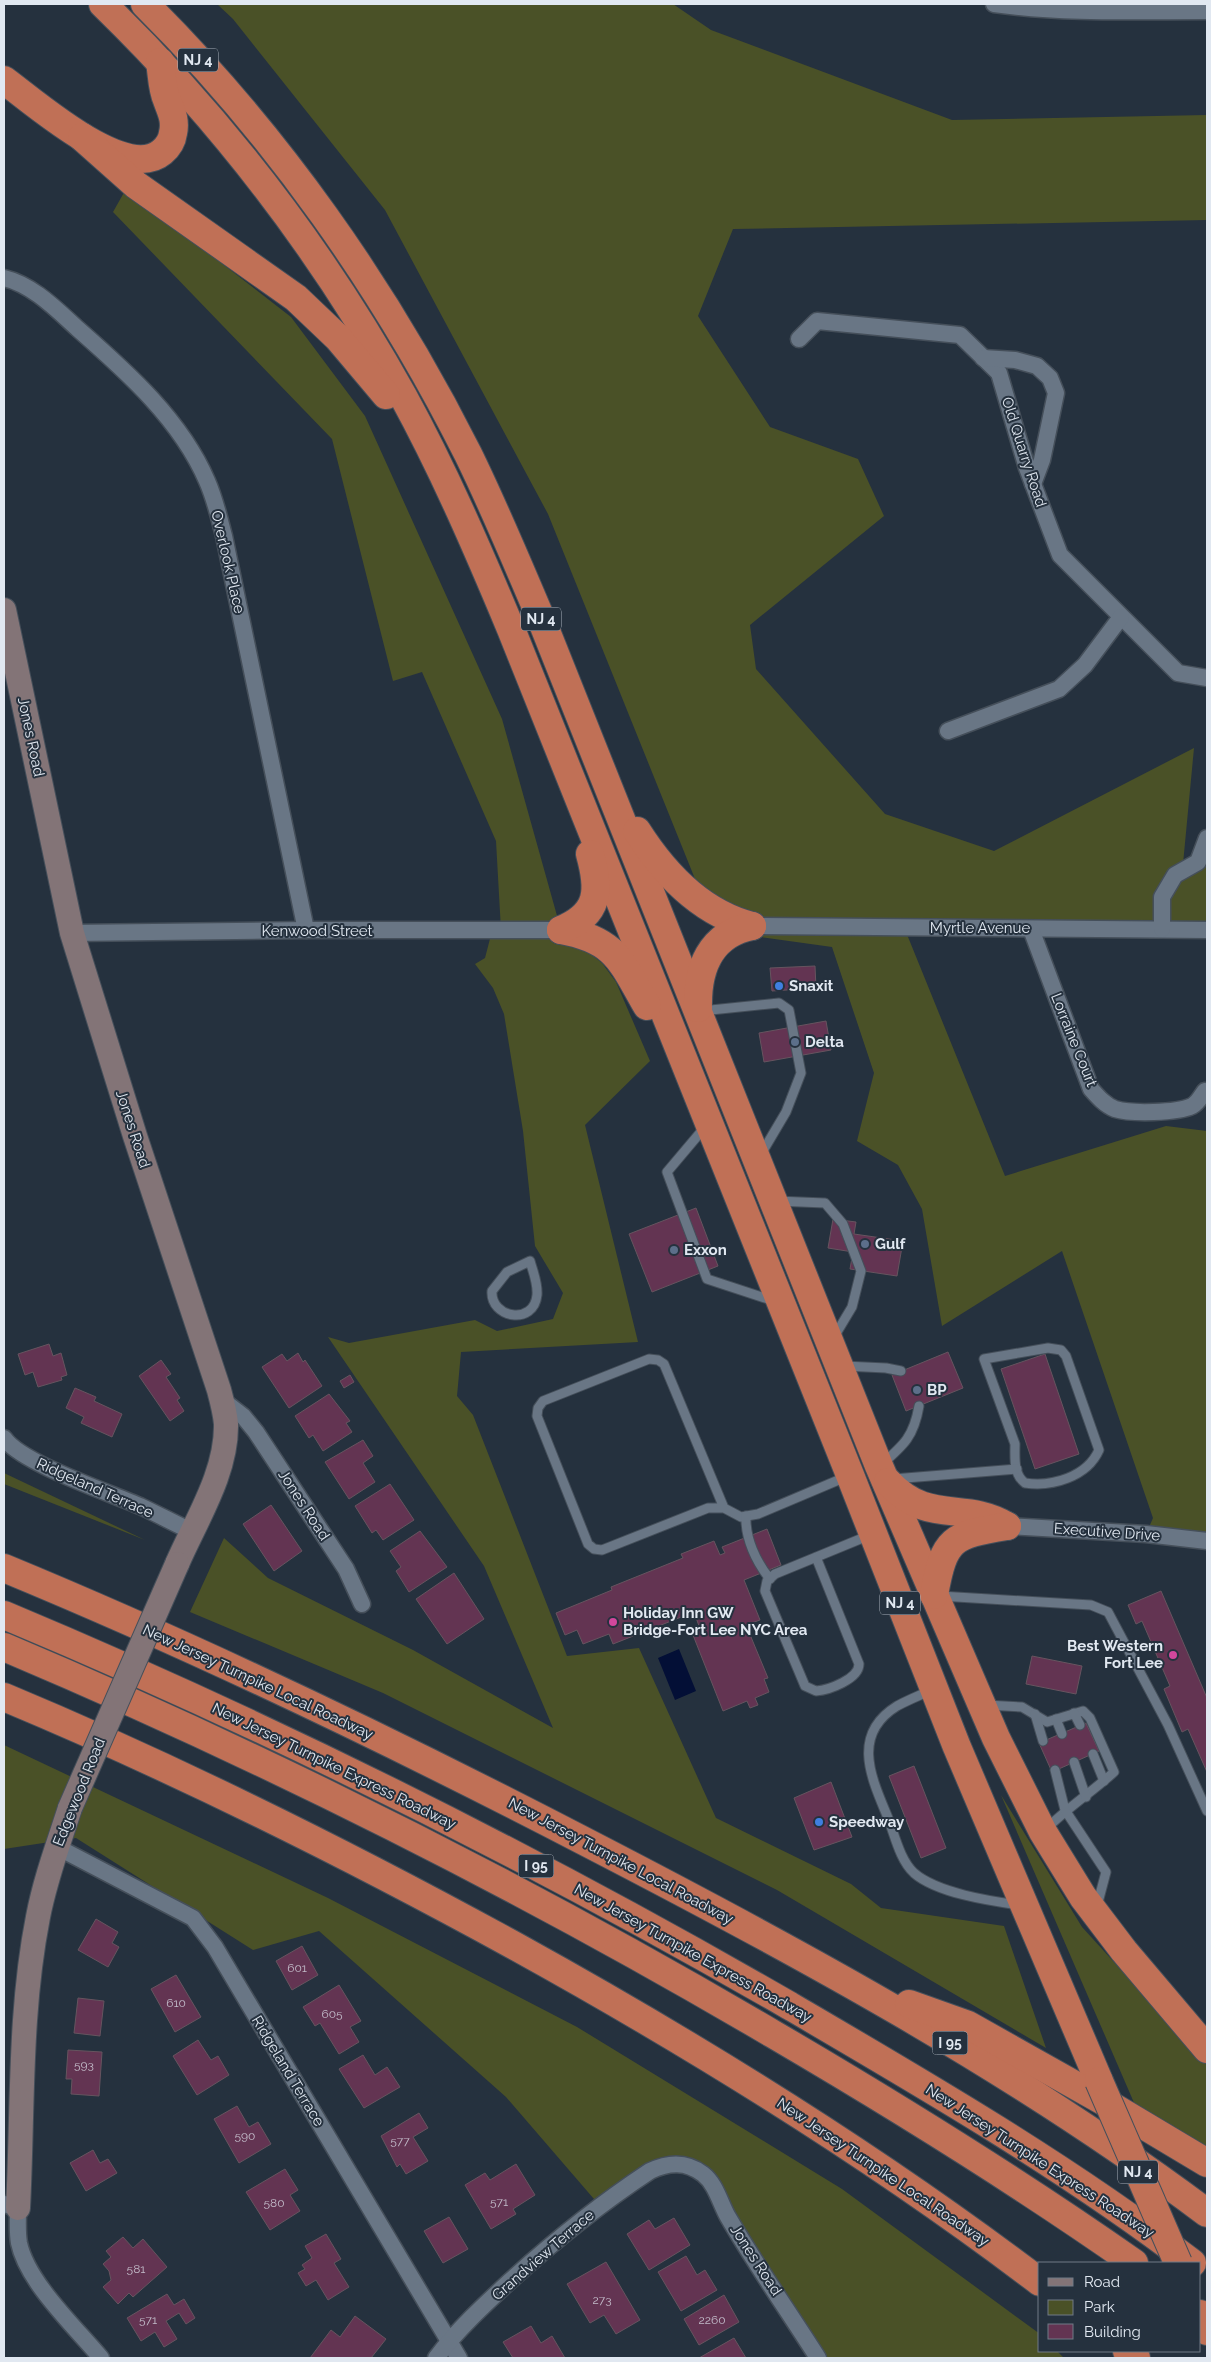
<svg xmlns="http://www.w3.org/2000/svg" width="1211" height="2362" viewBox="0 0 1211 2362" font-family="Raleway,sans-serif">
  <style>
    .green { fill: #4a5127 }
    .water { fill: #030f36 }
    .building { fill: #633452; stroke: #66545f }
    .lines { fill: none; stroke-linecap: round; stroke-linejoin: round }
    .lane-casing { stroke: #454f5a; stroke-width: 11 }
    .street-casing { stroke: #454f5a; stroke-width: 19 }
    .secondary-casing { stroke: #454f5a; stroke-width: 26 }
    .highway-casing { stroke: #454f5a; stroke-width: 30 }
    .lane { stroke: #697685; stroke-width: 9 }
    .street { stroke: #697685; stroke-width: 16 }
    .secondary { stroke: #837477; stroke-width: 24 }
    .highway { stroke: #c07056; stroke-width: 28 }
    .secondary-bridge-casing { stroke: #454f5a; stroke-width: 26; stroke-linecap: butt }
    .highway-bridge-casing { stroke: #454f5a; stroke-width: 30; stroke-linecap: butt }
    .secondary-bridge { stroke: #837477; stroke-width: 24 }
    .highway-bridge { stroke: #c07056; stroke-width: 28 }
    .shop-dot { fill: #3f7fe0; stroke: #25313e; stroke-width: 2 }
    .service-dot { fill: #5c6f8a; stroke: #25313e; stroke-width: 2 }
    .hotel-dot { fill: #d1479c; stroke: #25313e; stroke-width: 2 }
    .labels { text-anchor: middle; stroke-width: 4; stroke-linejoin: round; paint-order: stroke }
    .number-label { font-size: 12px; fill: #c2bbc9 }
    .shield { fill: #25313e; stroke: #a9b1bb; stroke-width: 1 }
    .shield-label { font-size: 14px; font-weight: bold; fill: #e1e8f1 }
    .street-label { font-size: 15px; fill: #e1e8f1; stroke: #25313e }
    .poi-label { font-size: 15px; font-weight: bold; fill: #e1e8f1; stroke: #25313e; text-anchor: start }
  </style>
  <rect width="100%" height="100%" fill="#25313e"/>
  <g class="green">
    <path d="M217 4H673L711 30 952 120 1207 115V220L733 229 698 316 770 427 858 459 884 516 750 625 756 669 885 814 994 851 1194 748 1183 864 1207 867V928L906 932 1005 1176 1166 1126 1207 1131V1541L1146 1534 1153 1518 1062 1251 942 1326 922 1209 898 1165 857 1141 874 1073 832 947 716 931 548 514 385 210 233 19Z"/>
    <path d="M126 189 291 317 365 416 502 719 561 930 602 963 616 982 650 1061 585 1125 638 1342 461 1352 457 1396 473 1415 567 1656 639 1648 716 1818 851 1884 881 1908 1004 1926 1046 2048 777 1890 383 1693 190 1612 224 1538 268 1578 413 1650 553 1728 484 1566 328 1337 349 1343 475 1320 497 1331 553 1319 563 1293 535 1246 523 1131 504 1014 493 988 475 964 485 958 492 931 501 930 496 841 422 672 393 681 332 439 113 212Z"/>
    <path d="M4 1473 145 1540 4 1484Z"/>
    <path d="M4 1745 328 1898 577 2027 842 2189 1040 2334V2351H1057L1064 2358H818L714 2188 677 2163 600 2206 506 2097 319 1931 253 1950 76 1838 4 1849Z"/>
    <path d="M1001 1795 1082 1927 1207 2064V2153L1135 2105Z"/>
  </g>
  <path class="water" d="M679 1649 696 1691 675 1700 658 1658Z"/>
  <g class="building">
    <path d="M815 966 816 988 772 991 770 968Z"/>
    <path d="M826 1021 831 1050 764 1062 759 1033Z"/>
    <path d="M696 1208 718 1266 652 1292 629 1234Z"/>
    <path d="M833 1219 856 1222 854 1234 903 1241 897 1276 850 1269 853 1252 828 1248Z"/>
    <path d="M49 1344 53 1356 61 1353 67 1375 61 1377 62 1380 38 1387 33 1372 25 1375 18 1354Z"/>
    <path d="M948 1352 963 1388 906 1411 892 1375Z"/>
    <path d="M298 1353 303 1362 305 1360 322 1386 289 1408 262 1367 282 1354 287 1361Z"/>
    <path d="M1045 1354 1079 1454 1035 1469 1001 1369Z"/>
    <path d="M161 1360 171 1374 166 1377 180 1398 177 1400 184 1411 170 1421 139 1376Z"/>
    <path d="M350 1375 354 1382 344 1388 340 1381Z"/>
    <path d="M75 1388 96 1397 94 1401 122 1414 112 1437 81 1423 84 1417 66 1408Z"/>
    <path d="M329 1394 350 1421 346 1423 352 1432 323 1451 313 1435 309 1438 295 1416Z"/>
    <path d="M363 1440 373 1456 363 1463 375 1482 349 1499 325 1462Z"/>
    <path d="M390 1484 414 1520 383 1540 376 1530 372 1533 355 1506Z"/>
    <path d="M271 1505 302 1551 274 1571 243 1524Z"/>
    <path d="M767 1529 781 1565 744 1580 760 1620 746 1625 768 1678 764 1679 769 1692 755 1698 758 1705 750 1708 747 1701 723 1711 691 1630 699 1626 694 1612 613 1644 609 1634 583 1644 577 1630 565 1635 556 1613 612 1590 611 1587 683 1558 681 1554 714 1541 720 1555 725 1553 722 1547Z"/>
    <path d="M420 1531 447 1567 409 1592 396 1571 401 1567 390 1551Z"/>
    <path d="M454 1573 484 1619 447 1644 416 1599Z"/>
    <path d="M1161 1591 1207 1698V1772L1188 1729 1182 1732 1164 1689 1170 1686 1142 1621 1136 1624 1128 1605Z"/>
    <path d="M1032 1656 1082 1666 1076 1694 1026 1684Z"/>
    <path d="M1086 1723 1099 1751 1052 1772 1039 1743Z"/>
    <path d="M914 1766 946 1848 921 1858 889 1776Z"/>
    <path d="M831 1782 852 1837 814 1850 794 1798Z"/>
    <path d="M96 1919 118 1932 112 1943 119 1947 108 1967 78 1950Z"/>
    <path d="M302 1946 318 1975 292 1990 276 1961Z"/>
    <path d="M176 1975 201 2017 175 2032 151 1989Z"/>
    <path d="M339 1985 361 2021 350 2027 359 2042 339 2054 320 2023 315 2026 303 2007Z"/>
    <path d="M78 1998 104 2001 100 2036 74 2033Z"/>
    <path d="M198 2040 211 2060 218 2056 229 2075 197 2095 173 2056Z"/>
    <path d="M68 2050 102 2052 99 2096 71 2094 72 2079H66Z"/>
    <path d="M363 2055 375 2075 387 2067 400 2087 364 2108 339 2069Z"/>
    <path d="M237 2106 249 2127 258 2122 271 2144 239 2163 214 2119Z"/>
    <path d="M419 2113 428 2128 413 2137 428 2161 406 2174 400 2164 397 2167 381 2136Z"/>
    <path d="M93 2150 100 2163 108 2159 117 2173 86 2191 70 2163Z"/>
    <path d="M516 2164 535 2195 513 2209 516 2214 491 2229 465 2185 485 2173 490 2180Z"/>
    <path d="M285 2169 298 2190 290 2195 300 2211 270 2230 246 2192Z"/>
    <path d="M449 2217 468 2249 443 2263 424 2231Z"/>
    <path d="M674 2218 690 2245 649 2270 627 2234 649 2220 655 2229Z"/>
    <path d="M326 2234 341 2259 334 2263 349 2287 328 2300 316 2280 306 2286 298 2273 305 2269 302 2265 312 2258 305 2246Z"/>
    <path d="M123 2237 133 2248 143 2239 167 2267 133 2297 129 2293 118 2304 103 2287 111 2280 109 2271 103 2264 111 2257 106 2251Z"/>
    <path d="M686 2256 697 2275 705 2270 717 2290 681 2311 658 2272Z"/>
    <path d="M606 2262 640 2320 616 2334 604 2315 590 2323 567 2284Z"/>
    <path d="M167 2294 174 2305 184 2299 195 2318 186 2324 179 2313 166 2321 177 2339 164 2347 155 2332 141 2341 127 2318Z"/>
    <path d="M724 2295 739 2322 699 2345 684 2319Z"/>
    <path d="M355 2316 386 2339 371 2358H310L331 2330 340 2337Z"/>
    <path d="M531 2326 541 2343 552 2336 565 2358H513L503 2342Z"/>
    <path d="M734 2338 746 2358H699Z"/>
  </g>
  <g class="lines">
    <g class="lane-casing">
      <g id="lane">
        <path d="M701 1011 779 1003 789 1010 801 1073 786 1112 760 1156"/>
        <path d="M705 1127 667 1172 707 1279 774 1301"/>
        <path d="M776 1201 825 1203 843 1224 861 1271 852 1307 834 1337"/>
        <path d="M530 1261C533 1272 538 1283 537 1295 534 1326 490 1318 492 1291L507 1272Z"/>
        <path d="M1048 1348 1061 1350 1066 1356 1099 1450C1087 1477 1052 1487 1025 1483 1013 1474 1015 1457 1015 1444L984 1359Z"/>
        <path d="M844 1366 886 1368 901 1371"/>
        <path d="M882 1464C904 1445 914 1436 919 1406"/>
        <path d="M893 1479 1017 1469"/>
        <path d="M724 1508 664 1364 658 1360 649 1359 543 1401 538 1408 537 1416 588 1544 594 1549 602 1550 708 1508H724L741 1517 758 1514 848 1476"/>
        <path d="M746 1516C745 1538 756 1562 770 1579"/>
        <path d="M816 1557 859 1664C859 1679 829 1690 816 1691L805 1686 765 1591 767 1581 775 1574 870 1535"/>
        <path d="M940 1596 1091 1605 1108 1612 1168 1725 1207 1811"/>
        <path d="M932 1690C920 1695 908 1700 897 1706 850 1735 872 1779 888 1818 895 1836 900 1860 914 1873 937 1893 990 1901 1019 1905"/>
        <path d="M986 1705 1022 1707 1047 1722 1083 1711 1090 1718 1114 1772C1092 1792 1067 1808 1045 1830"/>
        <path d="M1074 1713 1080 1725"/>
        <path d="M1035 1714 1043 1741"/>
        <path d="M1056 1719 1062 1734"/>
        <path d="M1093 1754 1104 1781"/>
        <path d="M1074 1762 1086 1797"/>
        <path d="M1055 1770 1065 1810 1106 1872 1097 1906"/>
      </g>
    </g>
    <g class="street-casing">
      <g id="street">
        <path d="M994 4C1065 14 1136 11 1207 11"/>
        <path d="M4 278C33 285 56 309 78 329 127 372 181 420 207 481 215 499 219 517 224 536L306 930"/>
        <path d="M799 339 817 321 960 335 999 373 1027 468 1060 555 1178 673 1207 678"/>
        <path d="M983 358 1015 360 1037 366 1050 378 1056 393 1042 460 1033 484"/>
        <path d="M948 731 1059 689 1085 665 1121 617"/>
        <path d="M752 926 1207 930"/>
        <path d="M1031 929 1091 1089C1098 1097 1105 1105 1115 1109 1131 1114 1177 1113 1192 1106 1198 1103 1201 1096 1205 1091"/>
        <path d="M1162 929V897L1175 875 1198 862 1207 838"/>
        <path d="M72 933 306 930H561"/>
        <path d="M221 1399 243 1416 256 1432 346 1569 362 1604"/>
        <path d="M4 1438C21 1463 108 1492 140 1506 157 1514 174 1523 191 1531"/>
        <path d="M1007 1526 1146 1534 1207 1541"/>
        <path d="M57 1847 193 1918 215 1947 459 2358"/>
        <path d="M4 2204 18 2208C18 2220 17 2232 19 2243 27 2282 75 2327 101 2358"/>
        <path d="M436 2358C457 2330 484 2305 510 2281 554 2241 600 2204 650 2171 669 2162 686 2161 703 2174 716 2184 720 2203 728 2217 756 2265 788 2311 818 2358"/>
      </g>
    </g>
    <g class="secondary-casing">
      <g id="secondary">
        <path d="M4 610 72 933 135 1136 219 1390C222 1401 225 1412 226 1424 227 1473 196 1520 177 1564"/>
        <path d="M18 2208C23 2111 19 2013 38 1917 45 1880 58 1845 70 1808"/>
      </g>
    </g>
    <g class="highway-casing">
      <g id="highway">
        <path d="M103 4C221 119 323 252 403 396 444 471 478 550 511 629L850 1475 957 1747 1099 2081"/>
        <path d="M145 4C276 134 385 289 468 454 495 509 518 565 542 621L879 1466 996 1738 1043 1832 1083 1897 1124 1951 1207 2049"/>
        <path d="M4 80C34 102 125 183 162 152 168 147 172 141 173 133 176 120 171 111 167 100 162 89 162 74 160 62"/>
        <path d="M82 137 136 185 296 298 338 338 386 395"/>
        <path d="M637 831C665 875 701 913 752 926"/>
        <path d="M561 930C616 940 621 961 647 1006"/>
        <path d="M561 930C600 914 600 890 590 854"/>
        <path d="M698 1008C697 968 710 934 752 926"/>
        <path d="M888 1482C929 1526 963 1500 1007 1526"/>
        <path d="M4 1568C200 1649 393 1742 582 1840 797 1951 1013 2068 1207 2213"/>
        <path d="M934 1595C944 1538 952 1535 1007 1526"/>
        <path d="M4 1615C274 1728 537 1860 790 2006 927 2086 1066 2167 1192 2263"/>
        <path d="M4 1647C269 1759 525 1888 773 2034 896 2106 1017 2181 1134 2263"/>
        <path d="M4 1697C179 1770 349 1855 515 1946 698 2047 874 2156 1040 2282"/>
        <path d="M909 2004 968 2025 1105 2102 1207 2163"/>
        <path d="M1200 2314 1207 2331"/>
        <path d="M1127 2351 1136 2358"/>
      </g>
    </g>
    <use href="#lane" class="lane"/>
    <use href="#street" class="street"/>
    <use href="#secondary" class="secondary"/>
    <use href="#highway" class="highway"/>
    <g class="secondary-bridge-casing">
      <path id="secondary-bridge" d="M70 1808 177 1564"/>
    </g>
    <g class="highway-bridge-casing">
      <path id="highway-bridge" d="M1099 2081 1178 2263"/>
    </g>
    <use href="#secondary-bridge" class="secondary-bridge"/>
    <use href="#highway-bridge" class="highway-bridge"/>
  </g>
  <g class="shop-dot">
    <circle cx="779" cy="986" r="5"/>
    <circle cx="819" cy="1822" r="5"/>
  </g>
  <g class="service-dot">
    <circle cx="795" cy="1042" r="5"/>
    <circle cx="865" cy="1244" r="5"/>
    <circle cx="674" cy="1250" r="5"/>
    <circle cx="917" cy="1390" r="5"/>
  </g>
  <g class="hotel-dot">
    <circle cx="613" cy="1622" r="5"/>
    <circle cx="1173" cy="1655" r="5"/>
  </g>
  <g class="labels">
    <g class="number-label">
      <text x="297" y="1972">601</text>
      <text x="176" y="2007">610</text>
      <text x="332" y="2018">605</text>
      <text x="84" y="2069">593</text>
      <text x="245" y="2140">590</text>
      <text x="400" y="2145">577</text>
      <text x="499" y="2206">571</text>
      <text x="274" y="2207">580</text>
      <text x="136" y="2273">581</text>
      <text x="602" y="2304">273</text>
      <text x="148" y="2324">571</text>
      <text x="712" y="2324">2260</text>
    </g>
    <g class="shield">
      <rect x="178" y="48.5" width="40" height="23" rx="4"/>
      <rect x="521" y="607.5" width="40" height="23" rx="4"/>
      <rect x="880" y="1591.5" width="40" height="23" rx="4"/>
      <rect x="518.5" y="1854.5" width="35" height="23" rx="4"/>
      <rect x="932.5" y="2031.5" width="35" height="23" rx="4"/>
      <rect x="1118" y="2160.5" width="40" height="23" rx="4"/>
    </g>
    <g class="shield-label">
      <text x="198" y="65">NJ 4</text>
      <text x="541" y="624">NJ 4</text>
      <text x="900" y="1608">NJ 4</text>
      <text x="536" y="1871">I 95</text>
      <text x="950" y="2048">I 95</text>
      <text x="1138" y="2177">NJ 4</text>
    </g>
    <g class="street-label">
      <text transform="translate(1024 452) rotate(72)" y="5">Old Quarry Road</text>
      <text transform="translate(228 562) rotate(77)" y="5">Overlook Place</text>
      <text transform="translate(31 737) rotate(78)" y="5">Jones Road</text>
      <text x="980" y="933">Myrtle Avenue</text>
      <text x="317" y="936">Kenwood Street</text>
      <text transform="translate(1074 1040) rotate(68)" y="5">Lorraine Court</text>
      <text transform="translate(133 1129) rotate(72)" y="5">Jones Road</text>
      <text transform="translate(95 1488) rotate(24)" y="5">Ridgeland Terrace</text>
      <text transform="translate(304 1505) rotate(57)" y="5">Jones Road</text>
      <text transform="translate(1107 1532) rotate(4)" y="5">Executive Drive</text>
      <text transform="translate(258 1682) rotate(25)" y="5">New Jersey Turnpike Local Roadway</text>
      <text transform="translate(334 1766) rotate(26)" y="5">New Jersey Turnpike Express Roadway</text>
      <text transform="translate(79 1792) rotate(-68)" y="5">Edgewood Road</text>
      <text transform="translate(621 1861) rotate(28)" y="5">New Jersey Turnpike Local Roadway</text>
      <text transform="translate(693 1953) rotate(29)" y="5">New Jersey Turnpike Express Roadway</text>
      <text transform="translate(288 2071) rotate(59)" y="5">Ridgeland Terrace</text>
      <text transform="translate(1040 2161) rotate(33)" y="5">New Jersey Turnpike Express Roadway</text>
      <text transform="translate(883 2172) rotate(34)" y="5">New Jersey Turnpike Local Roadway</text>
      <text transform="translate(543 2255) rotate(-41)" y="5">Grandview Terrace</text>
      <text transform="translate(756 2260) rotate(57)" y="5">Jones Road</text>
    </g>
    <g class="poi-label">
      <text x="789" y="991">Snaxit</text>
      <text x="805" y="1047">Delta</text>
      <text x="875" y="1249">Gulf</text>
      <text x="684" y="1255">Exxon</text>
      <text x="927" y="1395">BP</text>
      <text x="623" y="1618">Holiday Inn GW<tspan x="623" dy="17">Bridge-Fort Lee NYC Area</tspan></text>
      <text x="1163" y="1651" text-anchor="end">Best Western<tspan x="1163" dy="17">Fort Lee</tspan></text>
      <text x="829" y="1827">Speedway</text>
    </g>
  </g>
  <rect width="1211" height="2362" fill="none" stroke="#e1e8f1" stroke-width="10"/>
  <rect x="1038" y="2262" width="162" height="90" fill="#25313e" stroke="#707a86"/>
  <rect x="1048" y="2278" width="25" height="8" fill="#837477" stroke="#707a86"/>
  <text x="1084" y="2287" font-size="15" fill="#e1e8f1">Road</text>
  <rect x="1048" y="2300" width="25" height="15" fill="#4a5127" stroke="#707a86"/>
  <text x="1084" y="2312" font-size="15" fill="#e1e8f1">Park</text>
  <rect x="1048" y="2324" width="25" height="15" fill="#633452" stroke="#707a86"/>
  <text x="1084" y="2337" font-size="15" fill="#e1e8f1">Building</text>
</svg>
